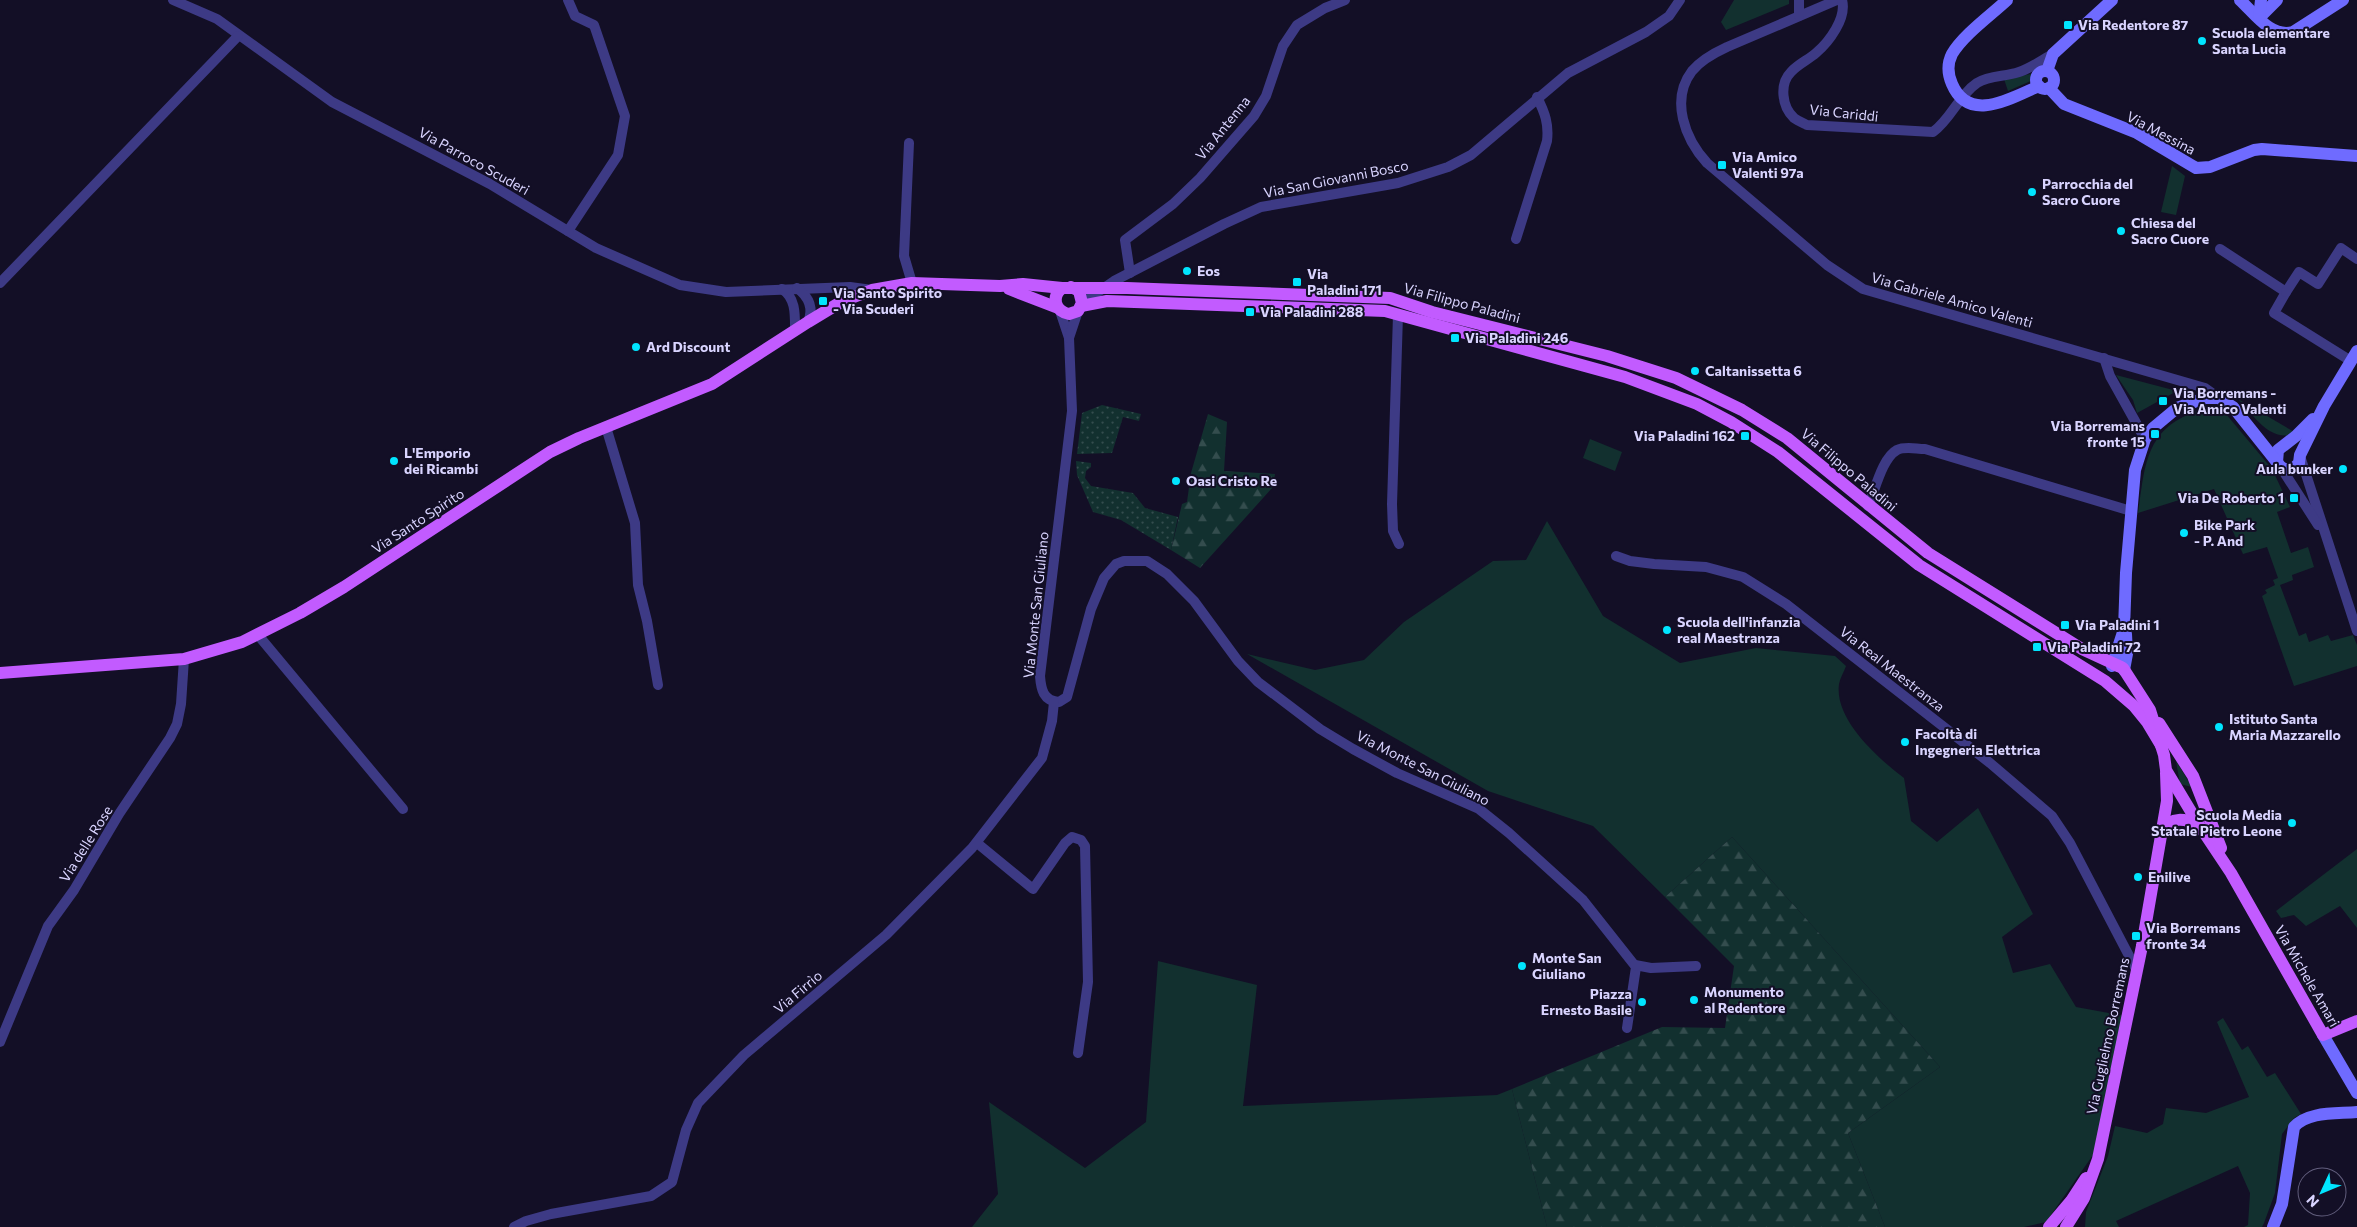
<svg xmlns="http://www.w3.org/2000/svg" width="2357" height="1227" viewBox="0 0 2357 1227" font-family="Commissioner,sans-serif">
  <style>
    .grass { fill: #12302f }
    .forest { fill: url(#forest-firs) }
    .garden { fill: url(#garden-dots) }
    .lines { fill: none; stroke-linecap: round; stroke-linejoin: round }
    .street { stroke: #3d3a85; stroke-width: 10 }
    .secondary { stroke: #6f6bff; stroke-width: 12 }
    .primary { stroke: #c25bff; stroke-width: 12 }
    .poi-dot { fill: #00e5ff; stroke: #130f26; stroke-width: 2 }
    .labels { text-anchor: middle; stroke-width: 4; stroke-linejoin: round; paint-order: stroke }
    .poi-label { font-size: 14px; font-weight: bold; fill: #d9d4ff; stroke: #130f26; text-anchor: start }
    .street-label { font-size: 14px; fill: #d9d4ff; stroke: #130f26 }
  </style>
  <defs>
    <pattern id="forest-firs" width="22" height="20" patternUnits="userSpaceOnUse" patternTransform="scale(1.25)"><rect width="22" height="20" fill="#12302f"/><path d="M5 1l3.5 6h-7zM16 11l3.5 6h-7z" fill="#344d4e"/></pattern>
    <pattern id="garden-dots" width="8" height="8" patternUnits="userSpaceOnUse" patternTransform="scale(1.25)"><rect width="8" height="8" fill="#12302f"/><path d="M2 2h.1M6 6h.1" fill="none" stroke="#344d4e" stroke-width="1.8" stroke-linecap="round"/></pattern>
  </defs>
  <rect width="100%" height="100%" fill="#130f26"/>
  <g class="grass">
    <path d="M1734 0H1789V4L1726 30 1721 22Z"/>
    <path d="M2031 74 2033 80 2008 91 2004 79Z"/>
    <path d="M2172 166 2185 176 2176 215 2161 212Z"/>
    <path d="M2116 375 2177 391 2137 413 2133 400Z"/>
    <path d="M2238 399 2296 433C2271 444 2254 416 2238 399Z"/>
    <path d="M2216 407 2226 414 2272 469 2290 507 2277 512 2291 553 2308 547 2314 567 2292 575 2293 580 2280 585 2299 636 2306 633 2309 642 2328 635 2331 641 2353 635 2357 645V666L2294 686 2262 596 2267 593 2265 590 2275 585 2273 580 2278 578 2267 547 2243 554 2214 489 2138 513C2144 474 2144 436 2183 417 2194 411 2204 408 2216 407Z"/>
    <path d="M1590 439 1622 452 1615 471 1583 458Z"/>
    <path d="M1547 521 1603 616 1680 663 1756 648 1835 656 1846 666C1844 672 1840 678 1839 684 1834 720 1879 759 1904 778L1911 821 1937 842 1978 808 2033 914 2002 937 2013 973 2050 964 2076 1007 2125 1016 2093 1155 2046 1222 2024 1227H1885L1848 1133 1940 1067 1732 837 1665 897 1593 826 1488 791 1247 654 1315 670 1364 660 1404 622 1493 561 1526 560Z"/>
    <path d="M2176 761 2192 787 2180 784Z"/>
    <path d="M2357 849V928L2340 906 2306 926 2294 915 2281 918 2276 911Z"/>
    <path d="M1158 961 1257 985 1243 1106 1497 1095 1512 1089 1547 1227H972L998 1194 989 1102 1085 1168 1146 1122Z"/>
    <path d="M2223 1018 2242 1050 2248 1046 2267 1077 2275 1073 2301 1114 2294 1118 2282 1134 2275 1193 2264 1223 2262 1227H2244L2248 1225 2250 1193 2238 1166 2116 1221 2119 1227H2085L2086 1212 2108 1156 2115 1126 2147 1133 2163 1124 2166 1108 2206 1113 2249 1097 2217 1022Z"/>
  </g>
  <g class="forest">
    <path d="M1208 414 1227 422 1224 471 1275 474 1273 487 1200 568 1171 550 1182 504 1187 502 1191 473Z"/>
    <path d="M1732 837 1940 1067 1848 1133 1885 1227H1547L1512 1089 1662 1027 1725 1028 1734 966 1665 897Z"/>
  </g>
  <g class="garden">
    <path d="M1102 405 1141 414 1139 421 1123 417 1112 453 1077 454 1082 413Z"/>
    <path d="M1076 461 1091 463V467L1086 471 1085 478 1091 486 1133 493 1145 508 1178 517 1171 550 1121 520 1093 512 1077 475Z"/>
  </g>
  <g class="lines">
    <g class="street">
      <path d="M173 0 217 19 332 102 490 184 596 248 680 285 726 292 850 287 872 290"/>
      <path d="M1837 0 1727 47C1714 53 1701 60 1692 71 1670 100 1685 139 1707 163L1827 265 1863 289 2205 388 2219 398"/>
      <path d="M1842 0C1847 18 1829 42 1816 53 1808 60 1798 64 1791 72 1779 84 1782 107 1794 118 1798 121 1803 123 1807 125L1933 132C1951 119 1959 95 1977 83 1990 75 2005 77 2019 72 2031 68 2042 60 2053 54"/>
      <path d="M1799 16V0"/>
      <path d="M909 143 904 256 912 283"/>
      <path d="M568 231 618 155 625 116 594 25 575 16 568 0"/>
      <path d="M1516 239 1547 141C1549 124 1545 113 1537 97"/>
      <path d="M2220 249 2286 292 2274 313 2351 361"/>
      <path d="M1130 273 1125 240 1173 204 1200 178 1254 116 1266 96 1283 46 1297 25 1325 8 1345 0"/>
      <path d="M0 283 238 36"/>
      <path d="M797 288C809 297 814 308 808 322"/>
      <path d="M782 289C796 298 795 315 795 330"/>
      <path d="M2286 292 2299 272 2318 284 2341 248 2357 259"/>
      <path d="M1082 303 1114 281 1224 224 1261 207 1398 183 1448 167 1471 155 1568 73 1646 32 1669 16 1680 0"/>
      <path d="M1060 311 1069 338 1072 411 1040 676C1041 689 1043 701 1059 702L1067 697 1091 609 1104 578 1116 564 1124 561H1147L1167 574 1194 601 1238 661 1258 682 1320 729 1353 749 1397 773 1479 809 1509 833 1583 900 1636 967 1627 1028"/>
      <path d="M1398 315 1392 504 1393 531 1399 544"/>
      <path d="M1069 338 1078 311"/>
      <path d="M2104 358 2110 376 2145 439"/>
      <path d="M606 427 635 523 638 585 647 621 658 685"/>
      <path d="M2301 459 2357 631"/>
      <path d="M2280 466 2318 525"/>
      <path d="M1868 506C1875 491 1882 458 1897 450 1905 446 1916 449 1925 449L2131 511"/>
      <path d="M1616 556 1630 561 1654 564 1706 567 1743 577 1786 604 1990 763 2052 816 2070 843 2137 971"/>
      <path d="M258 635 403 809"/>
      <path d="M977 843 1033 889 1065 843 1072 837 1081 840 1085 846 1088 982 1078 1053"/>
      <path d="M1635 965 1651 968 1696 966"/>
      <path d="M0 1042 48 926 74 890 119 814 170 738 177 724 181 704 184 659"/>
      <path d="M514 1227 526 1221 551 1214 651 1196 672 1182 686 1130 698 1103 744 1055 886 935 972 848 1042 758 1052 721 1054 702"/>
    </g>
    <g class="secondary">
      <path d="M2007 0C1991 15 1963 35 1952 54 1947 64 1948 75 1952 84 1969 124 2011 98 2039 86"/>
      <path d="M2240 0C2255 14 2271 38 2293 32L2343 0"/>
      <path d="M2259 18 2277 0"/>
      <path d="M2259 18 2261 0"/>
      <path d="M2047 71 2053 54 2112 0"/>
      <circle cx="2045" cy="80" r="9"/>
      <path d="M2049 88 2064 104 2137 133 2196 168 2210 167 2254 150 2262 149 2357 156"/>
      <path d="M2277 462 2278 450 2296 436 2313 419"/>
      <path d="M2112 666 2124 629 2126 573 2135 470 2145 439 2153 428 2177 408 2205 398H2219L2233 407 2280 466 2284 469H2293L2299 463 2300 455 2324 406 2357 351"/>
      <path d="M2124 670 2127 654 2126 634"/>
      <path d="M2323 1035 2357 1093"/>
      <path d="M2273 1227 2282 1204 2294 1127C2308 1111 2337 1114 2357 1112"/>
    </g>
    <g class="primary">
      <path d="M1062 288C1051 297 1055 311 1069 314L1078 311 1082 303 1079 291 1071 287"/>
      <path d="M1009 289 1058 308"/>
      <path d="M1081 306 1107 301 1385 311 1625 377 1697 404 1731 422 1778 452 1919 565 2105 681 2134 706 2147 722 2162 747"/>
      <path d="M2115 665 2123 668 2150 710 2164 755 2166 770 2199 825 2231 873 2323 1035 2357 1021"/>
      <path d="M0 673 184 659 242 642 300 613 344 587 550 452 579 438 712 384 808 322 841 302 872 290 912 283 1000 286 1023 284 1062 288H1127L1390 298 1432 312 1607 356 1676 378 1742 410 1787 438 1928 553 2082 649 2121 667"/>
      <path d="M2159 723 2193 776 2221 848"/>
      <path d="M2162 829C2172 817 2184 818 2199 825"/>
      <path d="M2049 1227 2071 1201 2086 1178"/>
      <path d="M2066 1227 2084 1198 2098 1159 2142 946 2167 801 2166 773"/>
    </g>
  </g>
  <g class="poi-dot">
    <rect x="2063" y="20" width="10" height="10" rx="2.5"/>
    <circle cx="2202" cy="41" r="5"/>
    <rect x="1717" y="160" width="10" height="10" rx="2.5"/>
    <circle cx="2032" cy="192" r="5"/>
    <circle cx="2121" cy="231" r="5"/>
    <circle cx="1187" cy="271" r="5"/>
    <rect x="1292" y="277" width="10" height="10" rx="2.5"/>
    <rect x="818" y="296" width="10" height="10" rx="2.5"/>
    <rect x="1245" y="307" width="10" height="10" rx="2.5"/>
    <rect x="1450" y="333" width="10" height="10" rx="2.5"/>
    <circle cx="636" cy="347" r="5"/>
    <circle cx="1695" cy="371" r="5"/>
    <rect x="2158" y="396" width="10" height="10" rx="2.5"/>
    <rect x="2150" y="429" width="10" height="10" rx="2.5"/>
    <rect x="1740" y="431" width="10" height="10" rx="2.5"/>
    <circle cx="394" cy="461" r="5"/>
    <circle cx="2343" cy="469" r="5"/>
    <circle cx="1176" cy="481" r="5"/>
    <rect x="2289" y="493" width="10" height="10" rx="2.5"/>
    <circle cx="2184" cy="533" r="5"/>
    <rect x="2060" y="620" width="10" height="10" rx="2.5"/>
    <circle cx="1667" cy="630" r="5"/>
    <rect x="2032" y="642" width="10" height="10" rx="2.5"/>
    <circle cx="2219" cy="727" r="5"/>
    <circle cx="1905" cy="742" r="5"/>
    <circle cx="2292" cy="823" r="5"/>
    <circle cx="2138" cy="877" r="5"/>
    <rect x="2131" y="931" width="10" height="10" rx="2.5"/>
    <circle cx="1522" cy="966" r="5"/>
    <circle cx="1694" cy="1000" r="5"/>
    <circle cx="1642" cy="1002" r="5"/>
  </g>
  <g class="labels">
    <g class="poi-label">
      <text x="2078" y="30">Via Redentore 87</text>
      <text x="2212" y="38">Scuola elementare<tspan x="2212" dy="16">Santa Lucia</tspan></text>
      <text x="1732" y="162">Via Amico<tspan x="1732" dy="16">Valenti 97a</tspan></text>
      <text x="2042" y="189">Parrocchia del<tspan x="2042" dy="16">Sacro Cuore</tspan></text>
      <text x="2131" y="228">Chiesa del<tspan x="2131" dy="16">Sacro Cuore</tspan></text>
      <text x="1197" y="276">Eos</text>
      <text x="1307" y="279">Via<tspan x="1307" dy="16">Paladini 171</tspan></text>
      <text x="833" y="298">Via Santo Spirito<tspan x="833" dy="16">- Via Scuderi</tspan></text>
      <text x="1260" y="317">Via Paladini 288</text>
      <text x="1465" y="343">Via Paladini 246</text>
      <text x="646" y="352">Ard Discount</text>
      <text x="1705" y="376">Caltanissetta 6</text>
      <text x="2173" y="398">Via Borremans -<tspan x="2173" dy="16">Via Amico Valenti</tspan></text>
      <text x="2145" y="431" text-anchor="end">Via Borremans<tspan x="2145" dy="16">fronte 15</tspan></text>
      <text x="1735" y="441" text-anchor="end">Via Paladini 162</text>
      <text x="404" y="458">L'Emporio<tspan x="404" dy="16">dei Ricambi</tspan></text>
      <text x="2333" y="474" text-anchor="end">Aula bunker</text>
      <text x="1186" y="486">Oasi Cristo Re</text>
      <text x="2284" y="503" text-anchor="end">Via De Roberto 1</text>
      <text x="2194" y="530">Bike Park<tspan x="2194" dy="16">- P. And</tspan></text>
      <text x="1677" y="627">Scuola dell'infanzia<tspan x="1677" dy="16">real Maestranza</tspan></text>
      <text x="2075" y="630">Via Paladini 1</text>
      <text x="2047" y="652">Via Paladini 72</text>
      <text x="2229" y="724">Istituto Santa<tspan x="2229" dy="16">Maria Mazzarello</tspan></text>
      <text x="1915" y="739">Facoltà di<tspan x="1915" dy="16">Ingegneria Elettrica</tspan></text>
      <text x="2282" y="820" text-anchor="end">Scuola Media<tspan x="2282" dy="16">Statale Pietro Leone</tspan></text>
      <text x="2148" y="882">Enilive</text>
      <text x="2146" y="933">Via Borremans<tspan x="2146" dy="16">fronte 34</tspan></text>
      <text x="1532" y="963">Monte San<tspan x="1532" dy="16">Giuliano</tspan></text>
      <text x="1704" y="997">Monumento<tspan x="1704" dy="16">al Redentore</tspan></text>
      <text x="1632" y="999" text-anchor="end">Piazza<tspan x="1632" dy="16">Ernesto Basile</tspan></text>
    </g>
    <g class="street-label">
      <text transform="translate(1844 113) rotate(6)" y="5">Via Cariddi</text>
      <text transform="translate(1223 128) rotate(-51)" y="5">Via Antenna</text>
      <text transform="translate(2161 133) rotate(28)" y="5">Via Messina</text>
      <text transform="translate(474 161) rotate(29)" y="5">Via Parroco Scuderi</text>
      <text transform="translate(1336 179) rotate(-11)" y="5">Via San Giovanni Bosco</text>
      <text transform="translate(1952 300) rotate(16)" y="5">Via Gabriele Amico Valenti</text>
      <text transform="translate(1462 303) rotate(15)" y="5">Via Filippo Paladini</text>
      <text transform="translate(1849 470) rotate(40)" y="5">Via Filippo Paladini</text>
      <text transform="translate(418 521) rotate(-33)" y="5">Via Santo Spirito</text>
      <text transform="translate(1036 605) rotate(-84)" y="5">Via Monte San Giuliano</text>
      <text transform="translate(1892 669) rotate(38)" y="5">Via Real Maestranza</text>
      <text transform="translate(1423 768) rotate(27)" y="5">Via Monte San Giuliano</text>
      <text transform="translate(86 844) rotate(-58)" y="5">Via delle Rose</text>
      <text transform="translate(2307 976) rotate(60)" y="5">Via Michele Amari</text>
      <text transform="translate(798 992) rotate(-40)" y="5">Via Firrìo</text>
      <text transform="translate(2108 1036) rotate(-78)" y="5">Via Guglielmo Borremans</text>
    </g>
  </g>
  <g transform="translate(2322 1192) rotate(226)"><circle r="24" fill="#130f26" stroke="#625e7d"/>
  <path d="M0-4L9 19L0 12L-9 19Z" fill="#00e5ff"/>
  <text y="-8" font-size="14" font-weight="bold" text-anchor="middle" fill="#d9d4ff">N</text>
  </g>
</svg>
